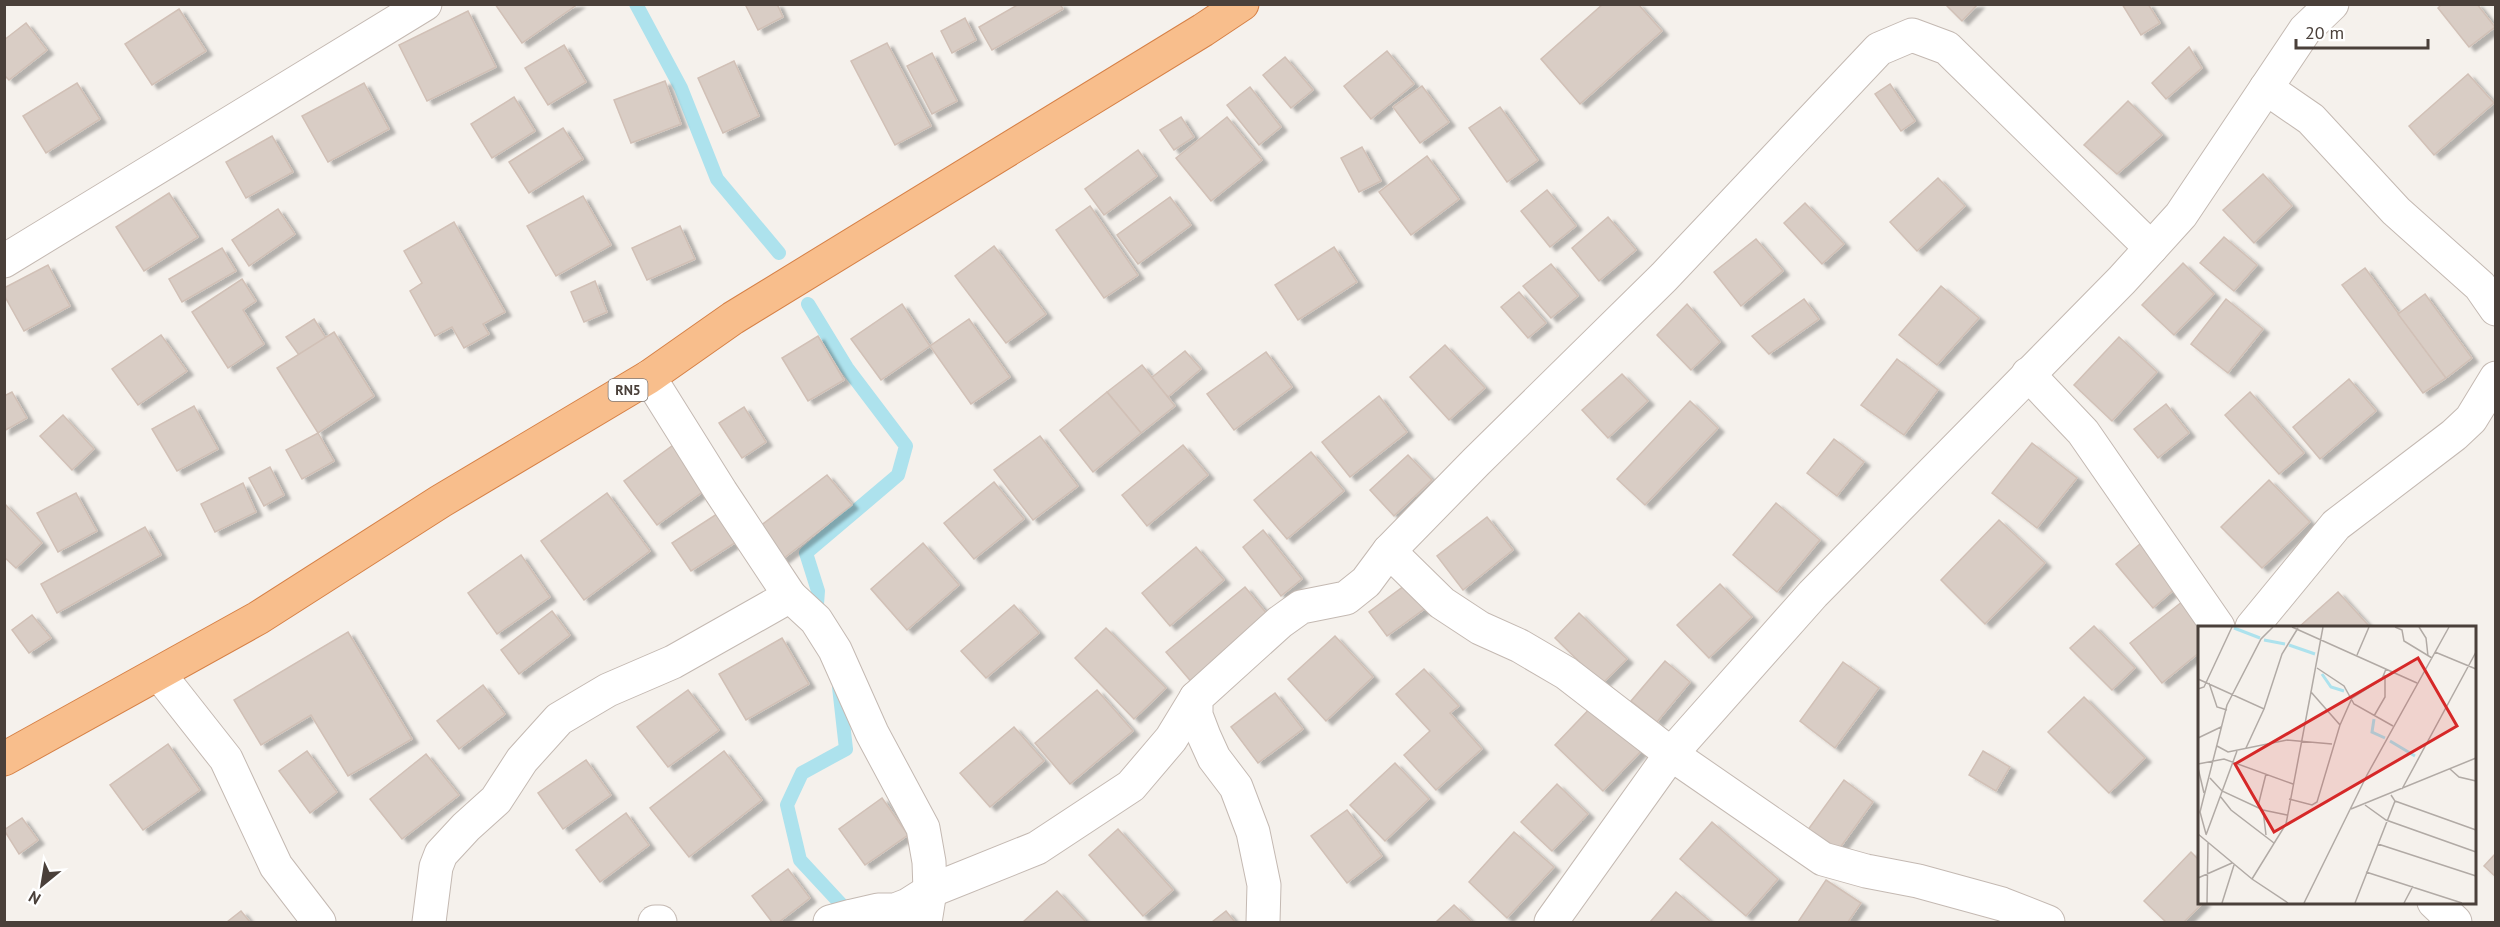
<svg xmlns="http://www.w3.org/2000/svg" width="2500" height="927" viewBox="0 0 2500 927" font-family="'PT Sans',sans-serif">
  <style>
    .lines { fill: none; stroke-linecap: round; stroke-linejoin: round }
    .stream { stroke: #ade2ed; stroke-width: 14 }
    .building { fill: #d9cdc5; stroke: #d1c0b6; stroke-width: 1.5; filter: url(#shadow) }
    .minor-casing { stroke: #c4b9b2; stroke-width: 35 }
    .trunk-casing { stroke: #d68046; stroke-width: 35 }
    .minor { stroke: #fff; stroke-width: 33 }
    .trunk { stroke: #f8be8c; stroke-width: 33 }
    .labels { text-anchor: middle; stroke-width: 5; stroke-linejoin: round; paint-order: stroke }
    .shield { fill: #fff; stroke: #807975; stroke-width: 1.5 }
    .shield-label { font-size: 14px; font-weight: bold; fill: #4a403a }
    .inset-river { fill: none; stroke: #ade2ed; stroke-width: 3 }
    .inset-road { fill: none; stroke: #b1aaa5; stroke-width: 1.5 }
    .view { fill: #d62828; fill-opacity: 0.15; stroke: #d62828; stroke-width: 3 }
    .inset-edge { fill: none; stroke: #4a403a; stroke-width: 3 }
  </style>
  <defs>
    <filter id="shadow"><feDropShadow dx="6" dy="4" stdDeviation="1.5" flood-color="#0004"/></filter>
  </defs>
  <rect width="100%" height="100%" fill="#f5f1ec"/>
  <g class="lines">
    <g class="stream">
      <path d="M636 4 681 88 717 179 779 253"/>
      <path d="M808 304 847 368 906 446 898 475 806 553 818 591 816 617"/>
      <path d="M839 687 846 749 802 773 787 805 800 860 852 916"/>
    </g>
  </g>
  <g class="building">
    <path d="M495 4H578L522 43Z"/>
    <path d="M745 4H777L783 17 758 30Z"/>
    <path d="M1019 4H1060L1063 9 992 50 979 27Z"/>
    <path d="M1603 4H1638L1662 31 1580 104 1541 59Z"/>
    <path d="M1945 4H1978L1962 21Z"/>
    <path d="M2122 4H2148L2160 23 2141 35Z"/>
    <path d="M2442 4H2477L2495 27 2469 47 2438 8Z"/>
    <path d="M179 9 206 51 152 85 125 44Z"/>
    <path d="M468 11 496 67 427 101 399 45Z"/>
    <path d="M965 18 976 40 952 53 941 31Z"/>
    <path d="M26 23 47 50 9 80 4 75V40Z"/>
    <path d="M887 43 931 126 895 145 851 61Z"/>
    <path d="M564 45 586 82 548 105 525 68Z"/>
    <path d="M2189 47 2202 68 2166 99 2152 83Z"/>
    <path d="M1387 51 1414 84 1371 119 1344 86Z"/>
    <path d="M932 53 957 101 932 114 907 66Z"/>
    <path d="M1285 57 1313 90 1291 108 1263 75Z"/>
    <path d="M734 61 759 116 723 133 698 78Z"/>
    <path d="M2468 74 2494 103 2434 155 2409 126Z"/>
    <path d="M665 81 681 124 631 143 614 100Z"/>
    <path d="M77 83 100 119 46 153 23 116Z"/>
    <path d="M364 83 389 129 328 162 302 116Z"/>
    <path d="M1890 84 1915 121 1901 131 1875 94Z"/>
    <path d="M1422 86 1449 122 1420 143 1393 107Z"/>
    <path d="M1250 87 1281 127 1259 145 1227 105Z"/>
    <path d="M514 97 535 131 492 158 471 124Z"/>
    <path d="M2128 101 2162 135 2117 174 2084 145Z"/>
    <path d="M1500 107 1538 160 1507 182 1469 128Z"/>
    <path d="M1181 117 1194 137 1174 150 1160 130Z"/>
    <path d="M1227 117 1262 160 1211 201 1176 158Z"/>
    <path d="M563 128 583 159 529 193 509 162Z"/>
    <path d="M272 136 293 172 246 198 226 162Z"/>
    <path d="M1362 147 1381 181 1359 192 1341 158Z"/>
    <path d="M1138 150 1157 176 1104 215 1085 189Z"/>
    <path d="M1427 156 1459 199 1411 235 1379 192Z"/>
    <path d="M2263 174 2292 206 2254 243 2223 210Z"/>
    <path d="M1938 178 1965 206 1917 251 1890 222Z"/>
    <path d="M1547 190 1576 226 1550 247 1521 211Z"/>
    <path d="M169 193 198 237 144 271 116 227Z"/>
    <path d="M583 196 611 245 556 276 527 226Z"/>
    <path d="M1170 197 1191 225 1138 264 1117 235Z"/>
    <path d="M1805 203 1844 244 1822 264 1784 223Z"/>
    <path d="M1090 206 1138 275 1104 298 1056 230Z"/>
    <path d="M278 209 295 234 249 266 232 240Z"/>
    <path d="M1608 217 1636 250 1599 281 1572 248Z"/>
    <path d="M454 222 505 312 483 324 489 334 464 348 452 327 435 336 410 291 422 283 404 251Z"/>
    <path d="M680 226 695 259 647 280 632 248Z"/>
    <path d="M2224 237 2257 265 2234 291 2200 263Z"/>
    <path d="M1756 239 1783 271 1741 306 1714 272Z"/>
    <path d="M994 246 1046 314 1006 343 955 276Z"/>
    <path d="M1334 247 1357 282 1298 320 1275 285Z"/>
    <path d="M222 248 236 271 182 302 169 279Z"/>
    <path d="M2183 263 2214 294 2174 335 2142 305Z"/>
    <path d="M1551 264 1578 296 1551 318 1523 286Z"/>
    <path d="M48 265 70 306 24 331 4 295V288Z"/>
    <path d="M2365 268 2446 378 2423 393 2342 285Z"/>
    <path d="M242 279 256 301 243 310 264 344 228 368 192 312Z"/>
    <path d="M595 281 607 312 584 322 571 292Z"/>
    <path d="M1941 286 1979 318 1937 365 1899 335Z"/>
    <path d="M1519 292 1546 323 1528 338 1501 307Z"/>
    <path d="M2425 294 2472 358 2446 378 2398 314Z"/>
    <path d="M1804 299 1819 319 1769 354 1752 336Z"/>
    <path d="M2226 299 2263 329 2228 373 2191 344Z"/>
    <path d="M902 304 930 346 881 380 851 339Z"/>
    <path d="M1687 304 1720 342 1691 370 1657 335Z"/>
    <path d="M314 319 326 338 299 355 286 337Z"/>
    <path d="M969 319 1010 377 971 404 930 346Z"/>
    <path d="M334 332 374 396 318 433 277 368Z"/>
    <path d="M161 335 187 371 138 405 112 369Z"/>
    <path d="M818 336 844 380 808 401 782 358Z"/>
    <path d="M2119 337 2157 372 2112 421 2074 385Z"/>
    <path d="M1445 345 1485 388 1449 420 1410 377Z"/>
    <path d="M1185 351 1201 369 1168 397 1151 378Z"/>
    <path d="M1266 352 1292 387 1234 430 1207 394Z"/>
    <path d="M1897 359 1938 390 1904 435 1861 405Z"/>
    <path d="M1142 365 1175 406 1141 433 1107 392Z"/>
    <path d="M1622 374 1648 401 1608 438 1582 410Z"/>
    <path d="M2349 379 2376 411 2320 459 2293 427Z"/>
    <path d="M12 392 27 418 4 431V396Z"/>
    <path d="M1107 392 1141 433 1093 472 1060 430Z"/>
    <path d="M2250 392 2304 453 2279 474 2225 415Z"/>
    <path d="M1379 396 1407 432 1350 477 1322 442Z"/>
    <path d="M1690 401 1718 428 1645 505 1617 479Z"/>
    <path d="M2166 404 2189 433 2158 458 2134 429Z"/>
    <path d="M194 406 218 449 177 471 152 429Z"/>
    <path d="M744 407 766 442 742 458 719 423Z"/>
    <path d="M63 415 94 449 72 470 40 436Z"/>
    <path d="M318 433 334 461 302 479 286 450Z"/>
    <path d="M1040 436 1078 486 1033 520 994 470Z"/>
    <path d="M1834 439 1864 462 1837 496 1807 473Z"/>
    <path d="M676 443 708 488 657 525 624 481Z"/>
    <path d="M2032 443 2077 478 2037 528 1992 493Z"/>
    <path d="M1183 445 1208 475 1147 526 1122 495Z"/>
    <path d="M1311 452 1344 491 1287 539 1254 500Z"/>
    <path d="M1408 455 1432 480 1394 516 1370 490Z"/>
    <path d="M270 467 284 495 264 506 249 478Z"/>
    <path d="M827 475 852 505 779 562 755 530Z"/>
    <path d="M2269 480 2310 522 2262 568 2221 527Z"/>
    <path d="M994 482 1024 519 974 559 944 523Z"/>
    <path d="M243 483 256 512 215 532 201 504Z"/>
    <path d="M76 493 97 531 58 552 37 513Z"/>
    <path d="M607 493 650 551 584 600 541 541Z"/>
    <path d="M4 503 42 543 16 568 4 557Z"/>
    <path d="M1776 503 1820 540 1777 592 1733 555Z"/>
    <path d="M723 510 741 539 691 571 672 543Z"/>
    <path d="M1487 517 1513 550 1463 590 1437 556Z"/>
    <path d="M1999 520 2045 563 1985 624 1941 580Z"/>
    <path d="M145 527 161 555 57 613 41 584Z"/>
    <path d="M1263 530 1302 579 1281 596 1243 547Z"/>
    <path d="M2146 539 2183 582 2153 608 2116 564Z"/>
    <path d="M923 543 959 585 907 630 871 589Z"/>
    <path d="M1196 547 1224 580 1170 626 1142 593Z"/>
    <path d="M521 555 550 597 497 634 468 593Z"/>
    <path d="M1408 583 1427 607 1387 636 1369 612Z"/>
    <path d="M1720 584 1752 617 1709 658 1677 625Z"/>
    <path d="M1245 587 1272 620 1194 685 1166 652Z"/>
    <path d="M2338 592 2370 627H2299Z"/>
    <path d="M2183 601 2200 627V652L2162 683 2130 643Z"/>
    <path d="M1014 605 1039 633 986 678 961 651Z"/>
    <path d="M552 611 570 635 519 674 501 650Z"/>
    <path d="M1579 613 1627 659 1602 684 1555 638Z"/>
    <path d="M32 615 51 638 29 653 12 630Z"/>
    <path d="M2094 626 2135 668 2112 690 2070 648Z"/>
    <path d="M1106 628 1166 688 1134 719 1075 658Z"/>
    <path d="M348 632 412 739 348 776 311 715 261 745 234 700Z"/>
    <path d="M1335 636 1373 677 1326 721 1288 679Z"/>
    <path d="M782 638 809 684 746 720 719 674Z"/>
    <path d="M1665 661 1690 682 1657 722 1631 701Z"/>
    <path d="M1843 662 1879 688 1835 748 1800 721Z"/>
    <path d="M1424 669 1459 706 1450 713 1482 749 1436 790 1404 755 1430 731 1396 694Z"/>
    <path d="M483 685 505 714 459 749 437 721Z"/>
    <path d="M688 690 719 730 668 767 637 727Z"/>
    <path d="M1097 690 1133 731 1070 784 1035 743Z"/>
    <path d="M1275 693 1303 729 1258 763 1231 727Z"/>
    <path d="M2084 697 2145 758 2109 793 2048 732Z"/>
    <path d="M1596 702 1644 748 1603 791 1555 745Z"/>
    <path d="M1014 727 1044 761 990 807 960 773Z"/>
    <path d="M168 744 200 790 143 830 110 785Z"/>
    <path d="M307 751 337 792 310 813 279 771Z"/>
    <path d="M724 751 762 800 689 857 650 808Z"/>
    <path d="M1983 751 2010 767 1996 791 1969 775Z"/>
    <path d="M426 754 459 795 402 839 370 799Z"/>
    <path d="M586 760 611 795 563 829 538 793Z"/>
    <path d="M1395 763 1429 799 1385 841 1350 805Z"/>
    <path d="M1844 780 1873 802 1837 852 1807 831Z"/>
    <path d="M1557 784 1588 814 1552 851 1521 822Z"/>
    <path d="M882 798 908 835 865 865 839 829Z"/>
    <path d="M1347 810 1382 856 1347 883 1311 836Z"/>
    <path d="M626 813 649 845 600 882 576 850Z"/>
    <path d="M22 818 38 840 19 854 4 830Z"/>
    <path d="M1712 822 1778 879 1746 916 1680 859Z"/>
    <path d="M1118 829 1173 890 1143 916 1089 855Z"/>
    <path d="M1514 832 1554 867 1507 918 1469 882Z"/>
    <path d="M2191 852 2200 861V902H2204L2184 922H2166L2144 901Z"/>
    <path d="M2496 853V877L2484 866Z"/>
    <path d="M788 869 810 898 779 922H772L752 896Z"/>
    <path d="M1826 880 1861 903 1848 922H1798Z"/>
    <path d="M1057 891 1086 922H1023Z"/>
    <path d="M1676 892 1711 922H1650Z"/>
    <path d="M1454 905 1472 922H1436Z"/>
    <path d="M241 911 250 922H227Z"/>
    <path d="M1226 911 1235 922H1212Z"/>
  </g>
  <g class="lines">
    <g class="minor-casing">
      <g id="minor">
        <path d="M2266 88 2311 119 2396 211 2480 286 2496 309"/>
        <path d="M4 261 425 4"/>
        <path d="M2028 374 2083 432 2218 627"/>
        <path d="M649 377 721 492 790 596 816 620 835 650 872 733 923 828 929 862 930 891 925 922"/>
        <path d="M1389 551 1442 603 1480 628 1520 646 1566 673 1671 754 1823 859 1866 871 1918 881 2002 904 2048 922"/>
        <path d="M2252 627 2336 525 2454 435 2471 419 2496 378"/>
        <path d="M159 674 226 759 276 866 319 922"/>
        <path d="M2434 902 2455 922"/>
        <path d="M429 922 436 867 441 854 466 827 496 800 522 760 559 719 608 690 673 662 790 596"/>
        <path d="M655 922H660"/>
        <path d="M830 922 852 916 878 910H895L908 905 930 891 1037 848 1131 786 1171 739 1196 698"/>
        <path d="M1263 922 1264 885 1253 832 1236 787 1214 758 1204 736 1196 715V698L1280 622 1301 607 1346 598 1366 582 1389 551 1476 462 1664 277 1879 49 1912 35 1947 48 2151 248"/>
        <path d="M1551 922 1671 754 1813 594 2122 280 2181 215 2305 30 2332 4"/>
      </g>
    </g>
    <g class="trunk-casing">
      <path id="trunk" d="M4 759 258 618 441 501 649 377 733 318 1203 30 1242 4"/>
    </g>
    <use href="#minor" class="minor"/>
    <use href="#trunk" class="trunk"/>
  </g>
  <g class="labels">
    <rect class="shield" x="608.5" y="379" width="39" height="22" rx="4.5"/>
    <g class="shield-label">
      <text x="628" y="395">RN5</text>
    </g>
  </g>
  <g transform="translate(2198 626)">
    <rect width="278" height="278" fill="#f5f1ec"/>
    <path class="inset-river" d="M36 2 62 12M66 14 87 18M91 19 117 28M124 48 133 61 146 65M176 93 174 106 187 112M192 115 217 130"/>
    <path class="inset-road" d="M94 1 219 57M197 1 204 4 206 15 234 32M221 1 228 12 230 30M237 26 278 43M159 29 171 1M119 42 146 60 156 78 195 100M0 53 66 83 84 28 100 2M11 57 19 81 29 84M0 63 6 61 34 1M176 90 187 71V49M142 99 154 72 184 53 188 43M0 112 23 101M19 120 30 126 89 114 134 118M48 122 66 83M0 138 26 133 95 158M0 142 6 167M252 143 261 151 278 155M12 152 24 165 65 184 89 189M204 163 278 26M22 170 33 184 76 217M91 173 114 179 119 176 142 99 113 66 125 1M197 175 278 204M167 179 188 194 278 226M60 180 68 148M153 183 278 132M65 184 68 209M0 208 54 253 90 277M8 208 2 186 29 79 63 13 75 1M8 209 39 125M180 218 278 250M168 246 264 277M0 252 34 237M54 253 88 198 113 66M9 277 10 217M24 277 36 239M106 277 169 149 251 1M157 277 197 175 193 169M206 277 215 260"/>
    <path class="view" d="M220 32 259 100 76 206 37 138Z"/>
    <rect width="278" height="278" class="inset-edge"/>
  </g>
  <rect width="2500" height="927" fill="none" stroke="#4a403a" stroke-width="12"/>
  <g transform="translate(42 885) rotate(210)" stroke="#ffffff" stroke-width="4.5" paint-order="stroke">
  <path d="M0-4.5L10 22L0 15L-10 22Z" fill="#4a403a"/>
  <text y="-9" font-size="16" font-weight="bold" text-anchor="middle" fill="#4a403a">N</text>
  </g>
  <path d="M2296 39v9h132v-9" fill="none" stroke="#4a403a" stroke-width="3"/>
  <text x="2305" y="39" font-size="18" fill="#4a403a" stroke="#ffffff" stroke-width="4.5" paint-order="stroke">20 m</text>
</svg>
